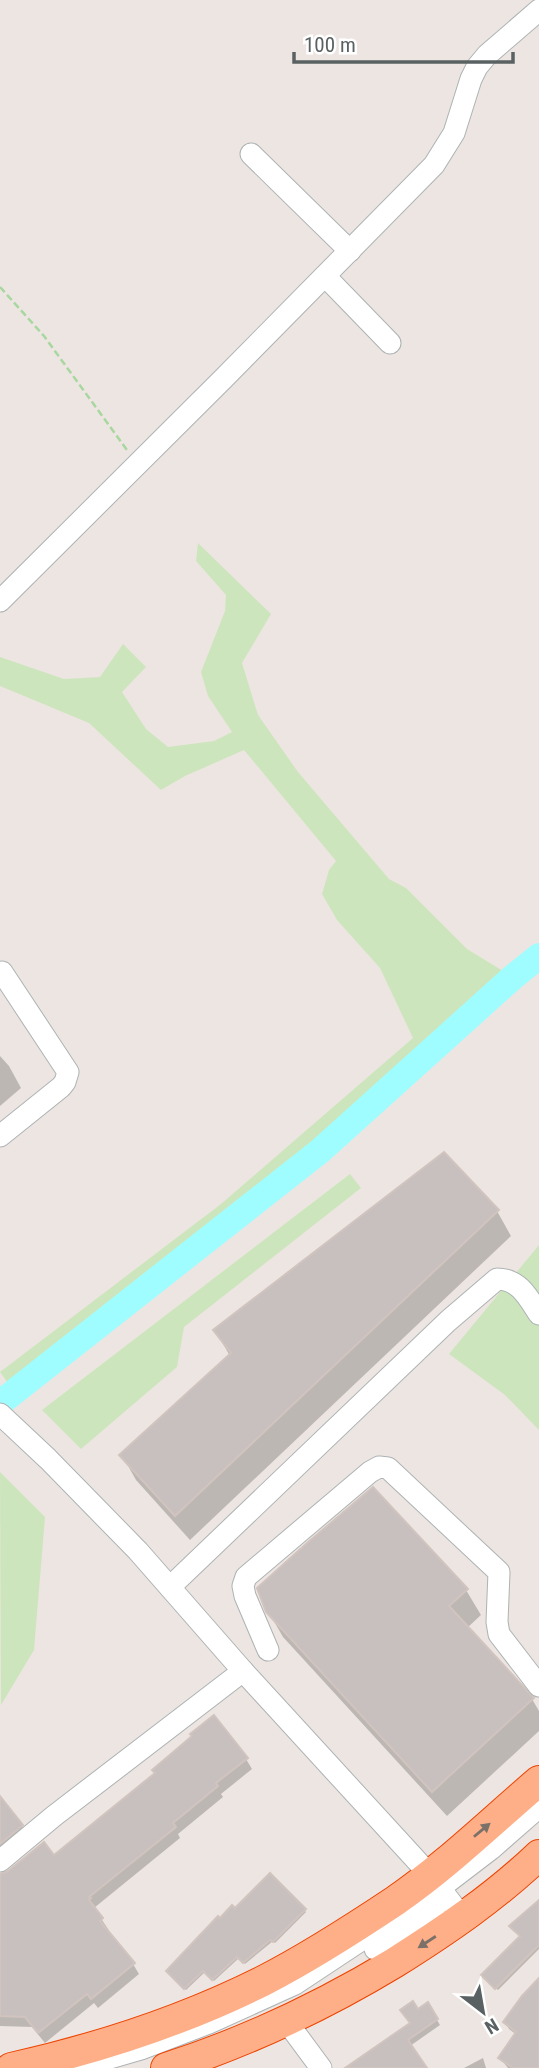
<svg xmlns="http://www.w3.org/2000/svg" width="539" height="2068" viewBox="0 0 539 2068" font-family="'Roboto Condensed',sans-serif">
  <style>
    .green { fill: #cde5bd }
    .shadow { fill: #0003 }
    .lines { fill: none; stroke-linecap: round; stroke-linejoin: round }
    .river { stroke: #9ffdff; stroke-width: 26 }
    .building { fill: #c8c0be; stroke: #d1c4bf; stroke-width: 2 }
    .minor-casing { stroke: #adb3b4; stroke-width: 23 }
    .highway-casing { stroke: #ee4200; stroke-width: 32 }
    .path { stroke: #a8d7a0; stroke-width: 2.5; stroke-dasharray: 7 3.5; stroke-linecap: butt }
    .minor { stroke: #fff; stroke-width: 21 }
    .highway { stroke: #feaf87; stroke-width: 30 }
    .oneway { fill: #7b7169 }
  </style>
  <rect width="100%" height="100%" fill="#ede5e1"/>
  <g class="green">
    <path d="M198 543 271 614 242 663 258 715 298 772 389 879 406 888 467 949 503 971 440 1033 278 1178 8 1383 0 1372 221 1204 413 1038 380 968 337 920 322 894 329 870 336 861 244 750 185 776 161 790 89 723 0 686V657L64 679 100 677 123 644 146 667 122 692 146 729 168 747 214 741 232 732 208 696 201 672 225 611 226 595 196 561Z"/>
    <path d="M350 1174 361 1188 184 1327 177 1367 81 1449 42 1410Z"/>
    <path d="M539 1245V1430L505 1395 449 1354Z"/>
    <path d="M0 1472 45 1517 34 1650 1 1705Z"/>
  </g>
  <g class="shadow">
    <path d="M0 1056 9 1066 21 1088 0 1106Z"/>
    <path d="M497 1211 511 1236 190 1540 136 1480 122 1455 230 1356 215 1330Z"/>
    <path d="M466 1590 481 1615 467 1628 532 1699 539 1711V1731L447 1816 283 1637 268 1611Z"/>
    <path d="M246 1759 252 1769 221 1794 223 1797 178 1834 180 1838 94 1908 108 1929 106 1931 133 1964 139 1974 98 2008 94 2003 45 2043 32 2027 0 2026V1875L54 1857Z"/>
    <path d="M0 1805 22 1826 28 1836 0 1859Z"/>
    <path d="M270 1875 306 1912 275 1943 273 1941 245 1964 239 1958 214 1981 205 1972 186 1990 170 1973 220 1921 235 1910Z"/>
    <path d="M539 1901V1949L498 1990 484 1977 521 1937Z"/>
    <path d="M539 1979V2068H508L500 2058 517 2035 509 2029 505 2022Z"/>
    <path d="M428 2005 440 2025 410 2046 425 2068H356L412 2024 418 2011Z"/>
    <path d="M483 2058 486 2068H464Z"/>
  </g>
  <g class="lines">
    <path class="river" d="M0 1403 320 1151 512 978 539 956"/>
  </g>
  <g class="building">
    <path d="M444 1152 499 1210 175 1516 119 1455 231 1353 213 1330Z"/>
    <path d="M373 1487 468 1589 449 1606 534 1698 432 1792 266 1612 257 1588 307 1543Z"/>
    <path d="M214 1715 248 1758 216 1783 218 1786 173 1823 176 1827 89 1897 91 1898 89 1900 103 1918 100 1921 135 1963 91 1999 87 1994 38 2033 25 2017 0 2016V1874L8 1871 44 1842 54 1855 155 1773 152 1770 192 1736 190 1734Z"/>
    <path d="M0 1796 23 1825 0 1844Z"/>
    <path d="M270 1873 306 1909 273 1942 270 1940 243 1963 237 1957 212 1980 203 1971 184 1989 166 1971 218 1916 220 1918 232 1905 235 1908Z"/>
    <path d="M539 1900V1945L495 1989 481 1975 520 1936 509 1926Z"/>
    <path d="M539 1978V2068H513L498 2058 516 2032 503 2022 522 1996Z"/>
    <path d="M413 2001 418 2009 428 2002 438 2019 408 2040 427 2068H345L410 2023 400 2010Z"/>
  </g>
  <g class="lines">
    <g class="minor-casing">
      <g id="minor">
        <path d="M251 154 350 251"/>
        <path d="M325 276 390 343"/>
        <path d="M0 601 223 379 434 165 454 133 471 79 477 67 487 55 539 10"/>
        <path d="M0 1136 61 1087 65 1082 68 1072 2 972"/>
        <path d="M0 1414 48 1459 138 1551 243 1671 429 1874 463 1918"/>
        <path d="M170 1587 448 1321 497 1279C519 1279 528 1297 539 1314"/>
        <path d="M268 1650 245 1596 243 1586 246 1577 370 1472 379 1467 388 1468 499 1572 497 1622 499 1634 539 1686"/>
        <path d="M0 1861 54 1816 243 1671"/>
        <path d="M375 1949 435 1908"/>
        <path d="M287 2022 321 2068"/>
        <path d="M75 2068 141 2049 209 2023 295 1984 440 1888 491 1849 539 1807"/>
      </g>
    </g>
    <g class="highway-casing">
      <g id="highway">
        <path d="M11 2068C96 2049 185 2020 263 1981 308 1958 353 1929 395 1901 446 1866 492 1821 539 1781"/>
        <path d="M166 2068C247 2042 321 2007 394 1963 445 1931 495 1897 539 1855"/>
      </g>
    </g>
    <path class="path" d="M0 287 44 336 127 450"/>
    <use href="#minor" class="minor"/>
    <use href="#highway" class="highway"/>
  </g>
  <defs><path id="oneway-solid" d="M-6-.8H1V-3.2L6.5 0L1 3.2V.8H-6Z" transform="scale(1.75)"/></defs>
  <g class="oneway">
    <use href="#oneway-solid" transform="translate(482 1830) rotate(-40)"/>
    <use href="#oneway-solid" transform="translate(427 1942) rotate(147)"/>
  </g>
  <g transform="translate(483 2012) rotate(149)" stroke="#ffffff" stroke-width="5" paint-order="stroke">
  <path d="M0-5L12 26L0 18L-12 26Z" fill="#5a6162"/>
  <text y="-10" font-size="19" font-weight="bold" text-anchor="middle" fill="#5a6162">N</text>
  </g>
  <path d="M294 52v10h219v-10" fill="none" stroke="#5a6162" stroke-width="3.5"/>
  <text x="304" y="52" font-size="21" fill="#5a6162" stroke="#ffffff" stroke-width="5" paint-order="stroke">100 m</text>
</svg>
